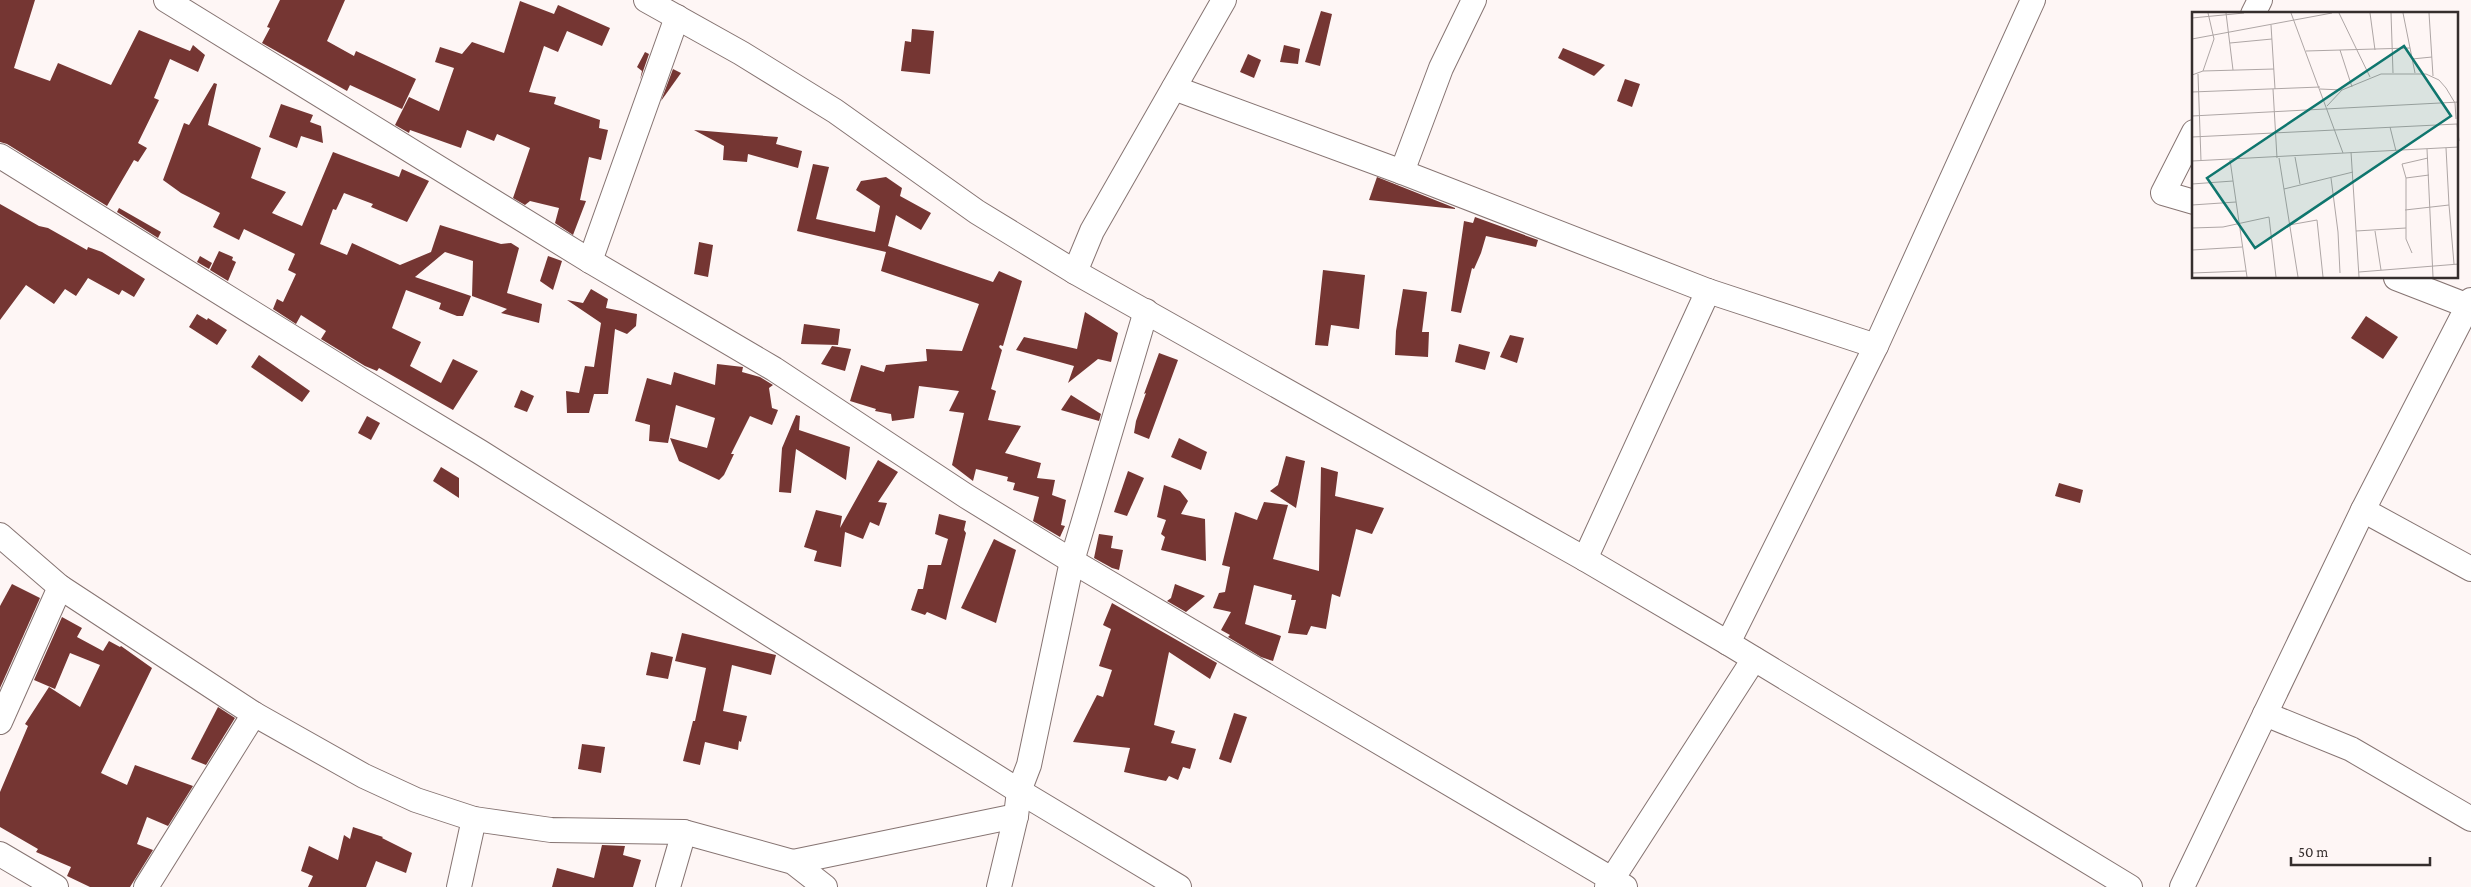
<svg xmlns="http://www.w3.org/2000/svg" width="2471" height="887" viewBox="0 0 2471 887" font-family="'Crimson Pro',serif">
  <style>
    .building { fill: #753633 }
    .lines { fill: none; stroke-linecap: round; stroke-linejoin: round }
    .minor-casing { stroke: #867472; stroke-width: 26 }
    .minor { stroke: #fff; stroke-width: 24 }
    .inset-road { fill: none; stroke: #aea6a5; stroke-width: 1 }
    .view { fill: #0f766e; fill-opacity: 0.15; stroke: #0f766e; stroke-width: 2.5 }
    .inset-edge { fill: none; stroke: #352e2d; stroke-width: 2.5 }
  </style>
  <rect width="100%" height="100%" fill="#fef6f5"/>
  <g class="building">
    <path d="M0 0H35L14 68 50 81 58 63 111 85 139 30 190 51 193 45 205 55 198 72 170 59 154 98 159 100 138 143 147 148 138 162 134 160 107 206 7 144 0 142Z"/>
    <path d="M280 0H345L327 41 354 56 356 51 416 79 402 109 350 85 347 91 262 43 270 28 267 27Z"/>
    <path d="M520 1 554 14 558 5 610 28 602 46 567 31 558 52 544 46 529 92 556 97 554 104 600 120 599 128 608 130 601 160 589 157 580 200 586 201 573 235 555 223 559 208 530 201 525 205 513 198 530 148 497 134 494 141 467 130 461 148 410 130 409 133 395 125 409 97 439 111 454 68 435 62 440 47 462 54 472 42 504 53Z"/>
    <path d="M1321 11 1332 14 1320 66 1305 62Z"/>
    <path d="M912 29 934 31 930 74 901 71 905 41 911 42Z"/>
    <path d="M1284 45 1300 49 1298 64 1280 62Z"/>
    <path d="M1563 48 1605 65 1594 76 1558 58Z"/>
    <path d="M645 52 649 54 640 80 642 71 637 67Z"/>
    <path d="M1248 54 1261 60 1254 78 1240 72Z"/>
    <path d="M673 69 681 73 661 101Z"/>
    <path d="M1625 79 1640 84 1632 107 1617 101Z"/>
    <path d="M214 83 217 84 208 125 261 148 251 178 286 192 272 213 302 226 333 152 399 177 402 169 429 181 407 222 371 207 373 204 344 193 336 210 333 209 320 244 347 255 352 243 400 265 431 252 440 225 501 244 511 243 519 248 507 293 542 304 539 323 501 313 507 309 472 296 473 261 445 252 415 277 471 296 463 316H457L439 309 441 303 406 290 392 328 421 342 410 366 441 383 453 359 478 371 453 410 379 368 377 371 365 366 321 339 326 331 301 315 296 324 273 309 277 299 283 302 296 274 288 270 295 254 244 229 239 240 213 227 220 213 181 193 163 180 184 123 189 125Z"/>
    <path d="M281 104 313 115 310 122 321 126 323 143 301 136 297 148 269 137Z"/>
    <path d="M694 130 778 137 776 144 802 151 798 168 748 154 747 162 723 160 724 146Z"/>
    <path d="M813 164 829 167 816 219 875 232 880 206 856 190 861 181 886 177 902 188 900 196 931 213 921 230 896 215 888 246 993 282 999 271 1022 281 1003 346 1000 345 999 347 1002 350 991 389 996 391 988 420 1021 426 1005 453 1041 463 1037 478 1055 480 1052 495 1066 500 1061 525 1065 526 1060 537 1033 521 1039 497 1013 490 1015 483 1007 481 1008 477 976 469 973 481 952 465 964 413 949 411 959 391 919 386 914 418 892 421 891 414 875 411 876 409 850 401 861 365 884 372 886 365 927 361 926 349 962 351 979 304 881 271 886 252 797 231Z"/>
    <path d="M1377 177 1455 208V209L1369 200Z"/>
    <path d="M0 204 39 226 48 228 87 250 88 247 102 252 145 279 134 297 122 290 119 295 88 278 76 296 65 289 54 304 26 285 0 320Z"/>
    <path d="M119 208 161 232 158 238 117 212Z"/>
    <path d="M1475 217 1538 240 1536 247 1486 236 1481 253 1474 269 1472 268 1461 313 1451 311 1464 221 1473 223Z"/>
    <path d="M699 242 713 245 708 277 694 274Z"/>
    <path d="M219 251 233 257 232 260 236 262 228 281 210 270Z"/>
    <path d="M200 256 212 263 209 269 197 262Z"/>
    <path d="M548 256 562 261 553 290 540 281Z"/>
    <path d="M1323 270 1365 275 1359 329 1331 325 1328 346 1315 345Z"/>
    <path d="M591 289 608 299 606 308 637 314 636 326 627 334 615 329 608 394H594L589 413H567L566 391 579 393 585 366 594 367 601 323 567 300 583 303Z"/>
    <path d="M1403 289 1427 292 1422 332H1429L1428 357 1395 355 1396 331Z"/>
    <path d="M1085 312 1118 333 1111 362 1098 359 1068 383 1074 366 1016 350 1024 337 1077 349Z"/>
    <path d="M197 314 207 320 208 318 227 330 217 345 189 327Z"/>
    <path d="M2366 316 2398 337 2383 359 2351 338Z"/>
    <path d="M804 324 840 329 838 345 801 344Z"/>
    <path d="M1510 335 1524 338 1517 363 1500 357Z"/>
    <path d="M1459 344 1490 352 1485 370 1455 362Z"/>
    <path d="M832 346 851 349 845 371 821 364Z"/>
    <path d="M1159 353 1178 360 1149 439 1134 433 1136 421 1146 393 1144 394Z"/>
    <path d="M259 355 310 391 302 402 251 367Z"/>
    <path d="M717 364 743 367 742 372 760 377 773 385 769 388 772 408 778 410 772 425 750 416 731 454H734L724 475 719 480 679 461 670 438 707 448 715 418 676 405 668 443 649 441 650 425 635 421 647 378 671 385 674 372 715 385Z"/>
    <path d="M521 390 534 396 527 412 514 407Z"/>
    <path d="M1071 395 1101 414 1099 421 1061 410Z"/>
    <path d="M796 415 800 416 799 430 850 447 846 480 796 449 791 493 779 492 782 448Z"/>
    <path d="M367 416 380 423 371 440 358 433Z"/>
    <path d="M1179 438 1207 452 1201 470 1171 457Z"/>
    <path d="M1286 456 1305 461 1296 508 1270 491 1278 485Z"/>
    <path d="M878 460 898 472 878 502 887 503 879 526 870 522 863 539 845 532 841 567 814 561 817 551 804 547 816 510 842 516 840 528Z"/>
    <path d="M441 467 459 478V498L433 481Z"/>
    <path d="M1321 467 1338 472 1335 496 1384 508 1372 534 1356 529 1340 597 1332 594 1326 629 1311 626 1307 635 1288 633 1296 600H1291L1292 595 1254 585 1245 624 1281 636 1273 661 1261 657 1228 637 1230 635 1221 630 1231 612 1213 608 1219 593 1225 592 1230 567 1222 565 1235 512 1257 520 1264 502 1288 505 1273 559 1319 571Z"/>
    <path d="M1128 471 1144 478 1127 516 1114 512Z"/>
    <path d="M2059 483 2083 490 2080 503 2055 496Z"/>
    <path d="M1164 485 1180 491 1188 501 1181 514 1205 519 1206 561 1161 550 1165 537 1161 534 1166 520 1157 517Z"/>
    <path d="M939 514 966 521 964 530 966 533 946 620 927 612 925 615 911 610 918 589H923L928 565H941L948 539 935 534Z"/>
    <path d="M1099 534 1113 536 1111 548 1123 550 1119 570 1112 568 1094 558Z"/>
    <path d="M994 539 1016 550 996 623 961 608Z"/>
    <path d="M12 584 40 598 0 688V606Z"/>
    <path d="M1175 584 1205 596 1186 612 1167 601 1171 598Z"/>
    <path d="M1112 603 1217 663 1210 679 1169 652 1154 725 1175 731 1171 743 1196 749 1190 769 1183 767 1178 780 1169 776 1166 781 1124 772 1130 748 1073 742 1097 695 1103 697 1112 670 1099 666 1111 629 1103 625Z"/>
    <path d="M62 617 82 628 77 637 103 651 109 641 120 647 121 646 152 668 101 773 127 785 135 765 193 786 168 826 147 817 137 844 153 850 130 887H90L67 876 71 867 36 852 38 849 0 827V792L28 726 25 724 49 687 80 707 100 665 70 653 55 689 34 680Z"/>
    <path d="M682 633 776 655 771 675 732 665 723 711 747 716 741 742 739 741 738 750 705 742 700 765 683 761 693 721H695L706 668 675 661Z"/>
    <path d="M651 652 673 657 668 679 646 675Z"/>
    <path d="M218 707 235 718 206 765 191 759Z"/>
    <path d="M1234 713 1247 717 1231 763 1219 759Z"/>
    <path d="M582 744 605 747 601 773 578 769Z"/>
    <path d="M353 827 383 837 382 838 412 853 406 873 376 861 366 887H308L313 876 301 871 309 846 338 860 344 835 350 839Z"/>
    <path d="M602 845 625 846 623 855 641 860 633 887H552L557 868 594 878Z"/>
  </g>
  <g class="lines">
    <g class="minor-casing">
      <g id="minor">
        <path d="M166 0 590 261 774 369 966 496 1072 561 1625 887"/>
        <path d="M646 0 741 53 835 111 977 212 1075 272 1585 559 1728 643 2130 887"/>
        <path d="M2253 14 2260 0"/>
        <path d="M1174 88 1402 172 1708 291 1876 346"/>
        <path d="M2194 132 2163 193 2194 202"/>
        <path d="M0 156 364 382 480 452 1019 791 1179 887"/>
        <path d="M1402 172 1441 68 1474 0"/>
        <path d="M590 261 677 17"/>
        <path d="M1075 272 1092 231 1224 0"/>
        <path d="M2396 278 2471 307"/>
        <path d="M2363 510 2471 569"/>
        <path d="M0 535 60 587 254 714 364 776 416 800 474 819 551 830 684 832 793 862 825 887"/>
        <path d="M1585 559 1708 291"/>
        <path d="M1728 643 1876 346 2033 0"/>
        <path d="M2265 714 2351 749 2471 819"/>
        <path d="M0 722 60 587"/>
        <path d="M0 854 56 887"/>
        <path d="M793 862 1016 816"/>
        <path d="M146 887 254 714"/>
        <path d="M459 887 474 819"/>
        <path d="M668 887 684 832"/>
        <path d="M999 887 1016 816 1019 791 1029 765 1072 561 1146 311"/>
        <path d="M1607 887 1754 659"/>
        <path d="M2182 887 2363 510 2471 300"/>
      </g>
    </g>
    <use href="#minor" class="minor"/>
  </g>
  <g transform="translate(2192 12)">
    <rect width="266" height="266" fill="#fef6f5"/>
    <path class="inset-road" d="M34 1 41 58M99 1 151 141M147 1 178 65M178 1 183 38M199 1 201 61M211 1 223 61M237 1 241 64M0 6 52 1M79 13 83 77M0 27 140 1M38 31 80 27M148 38 160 75M114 39 218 36M220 47 240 45M11 59 22 27 16 1M6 62 9 149M0 63 11 59 82 57M81 77 85 146M128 77 150 78 189 62H234L247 68 254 76 263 91 264 107M0 80 128 75M135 94 150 78M0 104 267 90M265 112 267 129M198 115 204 139M0 125 265 112M235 137 241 265M159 140 167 265M103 145 108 172M87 146 106 265M38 148 55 265M0 149 267 135M139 166 146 220 148 261M214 166 237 163M0 172 41 169M92 177 161 160M0 193 44 190M257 193 262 252M213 198 257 193 254 136M97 213 125 208 131 265M0 216 31 215 77 205 84 265M164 219 214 216M183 219 189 258M0 238 50 235M220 241 214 227V166L210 152 236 146M167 260 267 252M0 261 54 259"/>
    <path class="view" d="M212 34 259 104 63 236 15 166Z"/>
    <rect width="266" height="266" class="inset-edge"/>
  </g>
  <path d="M2291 857v8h139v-8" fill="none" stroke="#352e2d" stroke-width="2.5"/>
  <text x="2298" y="857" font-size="15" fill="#352e2d" stroke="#fef6f5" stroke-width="4" paint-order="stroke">50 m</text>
</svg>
